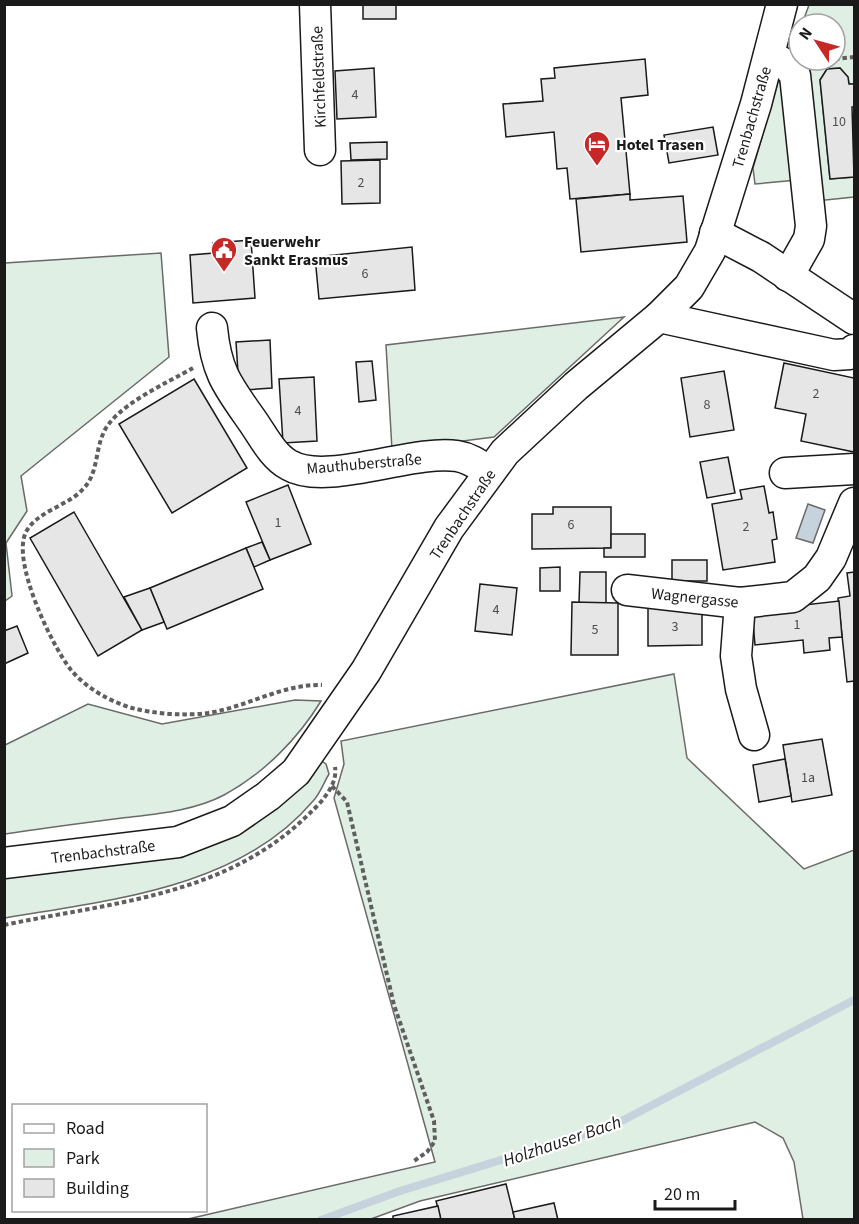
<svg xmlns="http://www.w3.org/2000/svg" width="859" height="1224" viewBox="0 0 859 1224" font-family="'Source Sans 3',sans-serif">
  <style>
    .green { fill: #e0efe3; stroke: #6a6a6a; stroke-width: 1.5 }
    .water { fill: #c6d2dc; stroke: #6a6a6a; stroke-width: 1.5 }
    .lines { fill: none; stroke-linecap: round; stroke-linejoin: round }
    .stream { stroke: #c6d2dc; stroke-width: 8 }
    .building { fill: #e6e6e6; stroke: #1a1a1a; stroke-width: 1.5 }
    .minor-casing { stroke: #1a1a1a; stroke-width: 33 }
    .path { stroke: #5f5f5f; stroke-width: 4; stroke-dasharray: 4.5 3; stroke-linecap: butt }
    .minor { stroke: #fff; stroke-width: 30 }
    .labels { text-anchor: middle; stroke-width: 4.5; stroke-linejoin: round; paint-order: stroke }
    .number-label { font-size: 14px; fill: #4d4d4d }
    .street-label { font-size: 16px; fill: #1a1a1a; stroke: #fff }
    .poi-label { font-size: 16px; font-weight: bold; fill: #1a1a1a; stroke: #fff; text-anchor: start }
    .water-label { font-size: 18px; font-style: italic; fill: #1a1a1a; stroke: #fff }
  </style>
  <rect width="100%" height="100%" fill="#fff"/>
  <g class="green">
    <path d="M809 5H854V84H849L848 77 840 68 827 69 820 80 830 179 854 177V197L816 201 799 60H835V24H802Z"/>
    <path d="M782 79 797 180 755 184 753 168 778 82Z"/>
    <path d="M161 253 169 357 21 476 27 511 6 543 12 596 5 601V263Z"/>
    <path d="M624 317 494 437 392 450 386 345Z"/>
    <path d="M674 674 687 758 804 869 854 850V1219H803L794 1162 783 1138 755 1122 420 1201 371 1219H188L435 1162 334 798 344 764 341 741Z"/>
    <path d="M295 700 321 701C298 739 263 774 224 795 194 811 155 814 122 818 83 823 44 828 5 834V745L88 704 162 724Z"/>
    <path d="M320 760 326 764 329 774C324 782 320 794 313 801 240 888 110 900 5 918V875L235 834C270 814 294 790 320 760Z"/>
  </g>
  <path class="water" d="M808 504 825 510 813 543 796 538Z"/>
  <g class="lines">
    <path class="stream" d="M321 1220 400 1191 612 1126 854 1000"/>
  </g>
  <g class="building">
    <rect x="363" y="4" width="33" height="15"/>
    <path d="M645 59 648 95 621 98 630 194 570 199 567 168 557 169 554 132 506 137 503 104 543 101 541 79 555 78 554 68Z"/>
    <path d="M374 68 376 117 337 119 335 71Z"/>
    <path d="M840 68 848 77 849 84H854V107H852L854 177 830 179 820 80 827 69Z"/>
    <path d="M713 127 718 155 669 163 664 135Z"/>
    <path d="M387 142V159L351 160 350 143Z"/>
    <path d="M380 160V203L342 204 341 161Z"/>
    <path d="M630 194V200L683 196 687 242 581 252 576 199Z"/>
    <path d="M251 240 255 298 193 303 190 255 214 253 213 243Z"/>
    <path d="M412 247 415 290 319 299 315 257Z"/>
    <path d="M270 340 272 388 245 390 238 372 236 342Z"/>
    <path d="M372 361 376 400 359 402 356 362Z"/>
    <path d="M784 363 854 378V452L801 441 806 414 775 408Z"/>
    <path d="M724 371 734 430 690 437 681 378Z"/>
    <path d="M314 377 317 441 283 443 279 379Z"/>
    <path d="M194 379 247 468 172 513 119 424Z"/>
    <path d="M728 457 735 493 707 498 700 462Z"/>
    <path d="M288 485 311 544 270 560 246 502Z"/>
    <path d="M764 486 769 513 773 512 777 539 772 540 775 562 723 570 712 504 742 499 740 490Z"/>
    <path d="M553 507H611V548L532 549V514H553Z"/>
    <path d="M74 512 142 630 98 656 30 538Z"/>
    <path d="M611 534H645V557H604V548H611Z"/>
    <path d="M262 542 270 560 254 567 246 548Z"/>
    <path d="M246 548 263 589 167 629 150 588Z"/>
    <rect x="672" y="560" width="35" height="21"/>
    <path d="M560 567V591H540V568Z"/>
    <path d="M580 572H606V603H579Z"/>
    <path d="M854 572V681L847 682 838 598 850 596 847 573Z"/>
    <path d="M480 584 517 588 512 635 475 631Z"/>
    <path d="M150 588 164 622 142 630 124 597Z"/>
    <path d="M839 601 842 637 829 638 830 650 804 653 803 640 755 645 752 611Z"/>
    <path d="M572 602 618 603V655H571Z"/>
    <path d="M702 606V645L648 646V607Z"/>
    <path d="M17 626 28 653 4 664V631Z"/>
    <path d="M822 739 832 795 792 802 783 745Z"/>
    <path d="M785 759 791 796 759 802 753 765Z"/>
    <path d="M506 1184 515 1220H441L436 1201Z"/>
    <path d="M554 1203 558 1220H515L513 1212Z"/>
    <path d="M438 1206 441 1220H393V1216Z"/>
  </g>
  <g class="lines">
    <g class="minor-casing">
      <g id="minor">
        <path d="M315 4 320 150"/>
        <path d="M769 56 787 65 795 75 811 226 809 239 788 276"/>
        <path d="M715 233 761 257 854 319"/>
        <path d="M659 317 834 355 850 354 854 350"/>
        <path d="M212 328C216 371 227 385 251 419 262 434 272 456 289 465 326 487 413 449 457 456 470 458 479 465 490 472"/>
        <path d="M785 473 854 469"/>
        <path d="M627 590 740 603 793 597 817 578 831 558 854 503"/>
        <path d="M740 603 736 656 741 689 754 735"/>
        <path d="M4 863 178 842 232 821 268 796 296 772 366 671 449 528 505 452 576 386 659 317 689 287 710 251 756 104 782 4"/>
      </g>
    </g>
    <g class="path">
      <path d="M835 59 854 57"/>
      <path d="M193 368C167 383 114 406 103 434 95 452 98 474 83 489 68 506 37 511 26 532 11 561 52 646 71 670 86 688 109 701 132 708 155 714 185 716 208 713 247 707 282 684 322 685"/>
      <path d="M332 786 347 802 394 1005 434 1121 435 1141 427 1152 414 1161"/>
      <path d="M4 925C114 902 227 896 310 813 322 802 338 784 335 767"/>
    </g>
    <use href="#minor" class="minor"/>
  </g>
  <defs>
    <g id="hotel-pin" transform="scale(1.35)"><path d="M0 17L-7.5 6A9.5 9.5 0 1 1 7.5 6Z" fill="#c62828" stroke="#fff"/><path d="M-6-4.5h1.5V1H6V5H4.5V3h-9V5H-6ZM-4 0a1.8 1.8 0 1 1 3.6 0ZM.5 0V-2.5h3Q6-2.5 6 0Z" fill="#fff"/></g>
    <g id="civic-pin" transform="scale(1.35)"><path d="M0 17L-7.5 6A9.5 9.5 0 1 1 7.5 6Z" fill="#c62828" stroke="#fff"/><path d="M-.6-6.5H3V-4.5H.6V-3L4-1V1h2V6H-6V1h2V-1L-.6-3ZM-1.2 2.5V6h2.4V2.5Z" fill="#fff"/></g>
  </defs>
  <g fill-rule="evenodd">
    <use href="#hotel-pin" x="597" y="144"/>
    <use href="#civic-pin" x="224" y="250"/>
  </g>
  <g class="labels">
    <g class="number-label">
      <text x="355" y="99">4</text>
      <text x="839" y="126">10</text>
      <text x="361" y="187">2</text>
      <text x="365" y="278">6</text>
      <text x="816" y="398">2</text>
      <text x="707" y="409">8</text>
      <text x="298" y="415">4</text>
      <text x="278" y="527">1</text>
      <text x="571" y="529">6</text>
      <text x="746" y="531">2</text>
      <text x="496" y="614">4</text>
      <text x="797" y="629">1</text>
      <text x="675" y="631">3</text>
      <text x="595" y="634">5</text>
      <text x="808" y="782">1a</text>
    </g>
    <g class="street-label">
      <text transform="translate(318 77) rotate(-92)" y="6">Kirchfeldstraße</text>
      <text transform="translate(751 117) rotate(-74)" y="6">Trenbachstraße</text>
      <text transform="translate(364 463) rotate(-5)" y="6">Mauthuberstraße</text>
      <text transform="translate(462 514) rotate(-56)" y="6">Trenbachstraße</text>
      <text transform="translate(695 597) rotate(6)" y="6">Wagnergasse</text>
      <text transform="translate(103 851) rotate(-7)" y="6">Trenbachstraße</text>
    </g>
    <g class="poi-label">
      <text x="616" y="150">Hotel Trasen</text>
      <text x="244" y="247">Feuerwehr<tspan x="244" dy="18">Sankt Erasmus</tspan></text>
    </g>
    <g class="water-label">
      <text transform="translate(562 1141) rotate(-19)" y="6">Holzhauser Bach</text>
    </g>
  </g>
  <rect width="859" height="1224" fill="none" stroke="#1a1a1a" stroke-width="12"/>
  <rect x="12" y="1104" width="195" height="108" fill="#ffffff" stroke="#a3a3a3" stroke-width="1.5"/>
  <rect x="24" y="1124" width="30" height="9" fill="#ffffff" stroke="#a3a3a3" stroke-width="1.5"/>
  <text x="66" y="1134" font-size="18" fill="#1a1a1a">Road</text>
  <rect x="24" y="1149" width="30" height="18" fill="#e0efe3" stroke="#a3a3a3" stroke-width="1.5"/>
  <text x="66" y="1164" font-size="18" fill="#1a1a1a">Park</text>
  <rect x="24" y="1179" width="30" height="18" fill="#e6e6e6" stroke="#a3a3a3" stroke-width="1.5"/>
  <text x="66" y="1194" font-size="18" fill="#1a1a1a">Building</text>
  <g transform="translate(817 42) rotate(306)"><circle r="28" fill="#ffffff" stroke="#a3a3a3" stroke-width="1.5"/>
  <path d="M0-4.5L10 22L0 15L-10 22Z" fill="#c62828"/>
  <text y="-9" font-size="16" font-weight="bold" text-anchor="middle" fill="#1a1a1a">N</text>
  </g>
  <path d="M655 1200v9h80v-9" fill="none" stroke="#1a1a1a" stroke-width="3"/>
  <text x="664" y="1200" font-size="18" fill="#1a1a1a" stroke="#ffffff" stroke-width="4.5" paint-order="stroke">20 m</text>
</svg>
